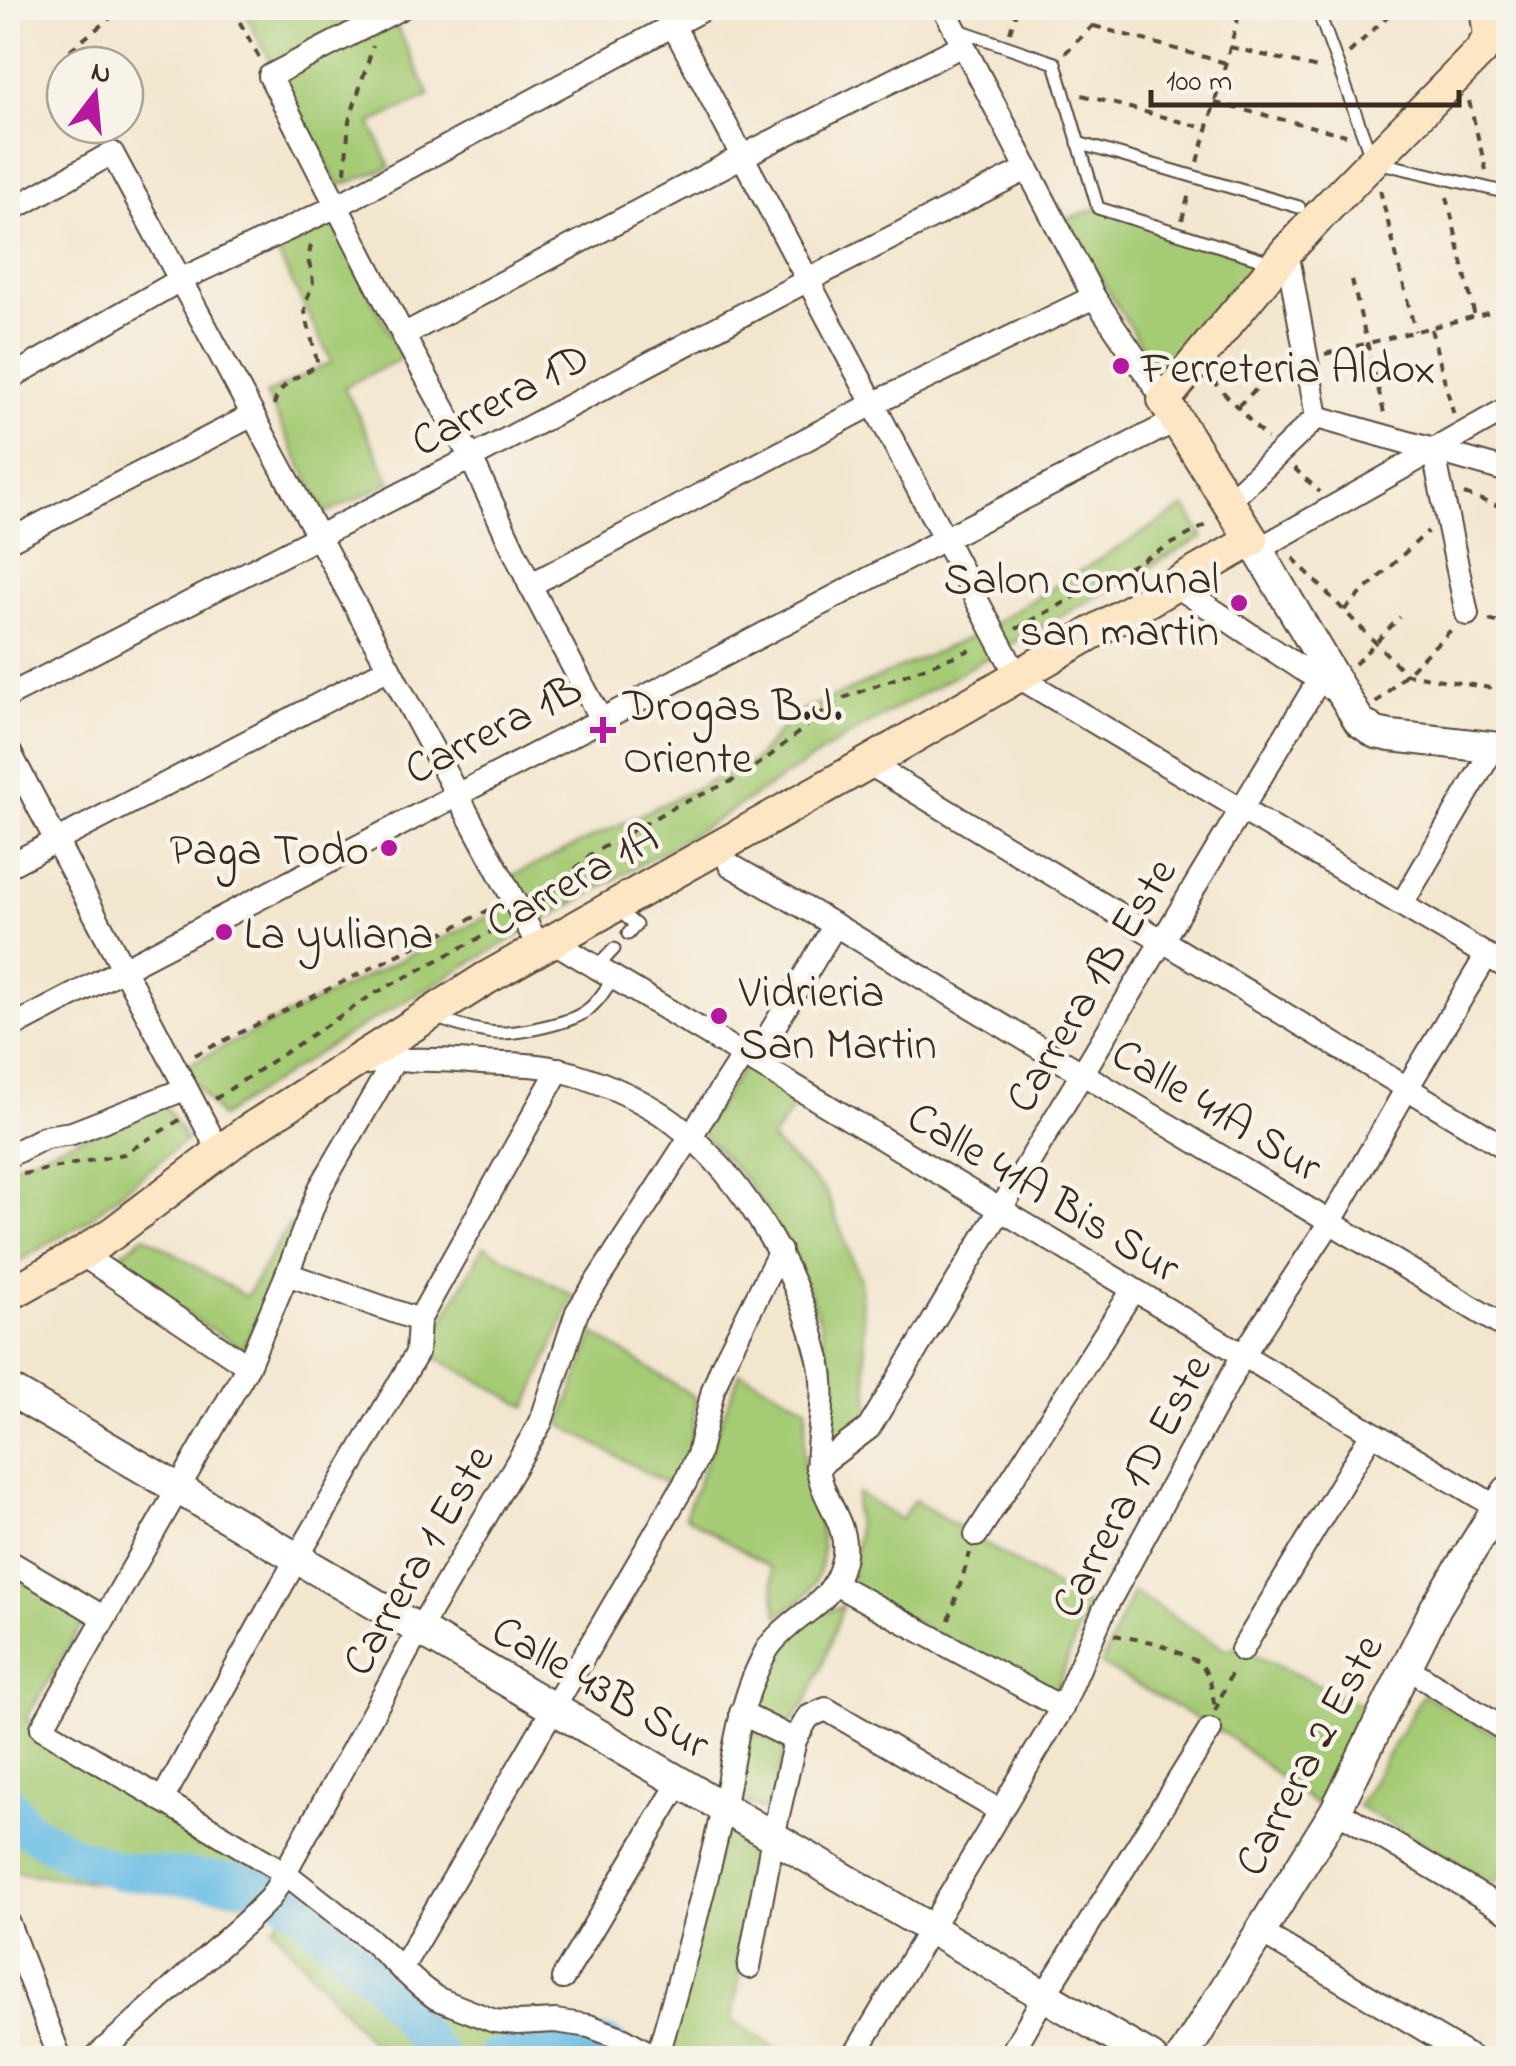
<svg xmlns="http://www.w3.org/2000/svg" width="1516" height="2066" viewBox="0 0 1516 2066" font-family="'Indie Flower',sans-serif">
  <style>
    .green { fill: #a5cb75; stroke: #707a4a; stroke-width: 2.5 }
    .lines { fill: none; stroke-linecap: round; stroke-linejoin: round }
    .river { stroke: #69bde5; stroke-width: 38 }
    .service-casing { stroke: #574639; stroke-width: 15 }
    .minor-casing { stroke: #574639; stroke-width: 26 }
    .tertiary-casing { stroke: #574639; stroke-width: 34 }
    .secondary-casing { stroke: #574639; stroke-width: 36 }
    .path { stroke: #574639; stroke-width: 4; stroke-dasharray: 8 8; stroke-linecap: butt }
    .service { stroke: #fff; stroke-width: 11 }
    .minor { stroke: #fff; stroke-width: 22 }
    .tertiary { stroke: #fff; stroke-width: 30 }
    .secondary { stroke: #fce6c4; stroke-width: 32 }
    .poi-dot { fill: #b5179e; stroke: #f7f3e8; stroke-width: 4 }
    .labels { text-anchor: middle; stroke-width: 9; stroke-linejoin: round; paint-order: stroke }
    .poi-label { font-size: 45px; fill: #3b2a1e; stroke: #f7f3e8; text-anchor: start }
    .street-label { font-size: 45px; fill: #3b2a1e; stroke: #f7f3e8 }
  </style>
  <rect width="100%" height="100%" fill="#f7f3e8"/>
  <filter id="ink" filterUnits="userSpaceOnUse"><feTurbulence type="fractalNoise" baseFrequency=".01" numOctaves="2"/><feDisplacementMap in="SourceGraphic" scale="20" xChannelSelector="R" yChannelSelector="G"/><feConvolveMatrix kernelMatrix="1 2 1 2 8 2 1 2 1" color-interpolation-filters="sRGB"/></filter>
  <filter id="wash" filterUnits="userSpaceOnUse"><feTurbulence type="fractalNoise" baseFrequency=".0048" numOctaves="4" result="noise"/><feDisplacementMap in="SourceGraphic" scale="40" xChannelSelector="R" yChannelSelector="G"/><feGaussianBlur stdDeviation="2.25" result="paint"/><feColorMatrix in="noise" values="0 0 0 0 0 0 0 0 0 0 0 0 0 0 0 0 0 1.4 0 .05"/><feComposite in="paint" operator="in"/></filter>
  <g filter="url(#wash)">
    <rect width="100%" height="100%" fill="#f3e6cf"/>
    <g class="green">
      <path d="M242 8H391L389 10 430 96 371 123 390 167 339 186Z"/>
      <path d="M1098 208 1258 261 1161 378 1065 220Z"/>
      <path d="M335 224 402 358 344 387 391 482 325 514 266 394 332 362 277 252Z"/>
      <path d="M1185 507 1203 537 854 732 718 819 335 1042 220 1117 183 1067 519 901 509 877 754 761 793 715 975 635Z"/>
      <path d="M744 1066 798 1100 771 1140 826 1192 860 1280 870 1419 830 1447 831 1398 821 1324 791 1247 748 1183 701 1132Z"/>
      <path d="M164 1104 186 1140 81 1225 8 1267V1167Z"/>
      <path d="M290 1223 298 1228 275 1283 242 1349 108 1264 145 1236 246 1297Z"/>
      <path d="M484 1246 574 1296 527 1407 426 1352Z"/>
      <path d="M594 1334 696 1398 691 1446 672 1487 560 1424Z"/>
      <path d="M740 1372 807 1407C807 1428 801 1448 805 1470 813 1512 837 1551 809 1591 802 1601 788 1608 778 1616L771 1568 685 1516Z"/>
      <path d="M858 1493 901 1520 914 1500 1087 1606 1054 1696 851 1588C851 1570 856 1554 857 1536 858 1518 852 1512 858 1493Z"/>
      <path d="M8 1571 86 1617 26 1719 65 1746 276 1877 247 1902 8 1871Z"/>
      <path d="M1133 1592 1227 1650 1235 1646 1364 1706 1317 1806 1228 1736 1101 1665Z"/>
      <path d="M843 1606C833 1634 810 1711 787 1725L749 1705 757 1680 798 1628 817 1614Z"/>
      <path d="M1423 1694 1508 1741V1860L1494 1884 1358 1806Z"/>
      <path d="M744 1727 785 1747 770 1813 730 1796Z"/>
      <path d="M724 1823 762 1846 732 2020 791 2058H667Z"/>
      <path d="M302 1892 385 1968 456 2022 606 2036 643 2058H384L273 1927Z"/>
    </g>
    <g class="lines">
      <g class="river">
        <path d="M8 1803 26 1828 72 1855 120 1871 244 1883 282 1896 304 1911 380 1983 440 2058"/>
        <path d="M495 2058 606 2045 624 2058"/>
      </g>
    </g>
  </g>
  <g filter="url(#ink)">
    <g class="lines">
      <g class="service-casing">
        <g id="service">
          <path d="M1317 8 1372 159"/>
          <path d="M959 30 1055 63 1098 208 1274 263"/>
          <path d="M1078 143 1299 207"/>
          <path d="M1389 165 1508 193"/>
          <path d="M625 916 636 925 628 934"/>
          <path d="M597 967 614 949"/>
          <path d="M435 1017C456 1025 483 1034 505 1033 524 1032 568 1023 583 1013 596 1005 606 990 613 977"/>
        </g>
      </g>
      <g class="minor-casing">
        <g id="minor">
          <path d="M401 8 270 76 403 335 471 458 530 585 601 720"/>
          <path d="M664 8 1017 676 1508 968"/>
          <path d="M944 8 1094 297 1164 400"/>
          <path d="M8 212 112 153 539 947"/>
          <path d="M1287 251 1317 417"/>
          <path d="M403 335 743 156 963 45"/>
          <path d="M8 379 180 280 337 206 705 8"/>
          <path d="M1317 417 1508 471"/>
          <path d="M1433 449 1467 614"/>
          <path d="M1228 502 1317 417"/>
          <path d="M8 541 253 415"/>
          <path d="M1257 550 1508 408"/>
          <path d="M530 585 873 404 1094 297"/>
          <path d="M1175 585 1331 688"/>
          <path d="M8 696 471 458 808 280 1027 169"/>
          <path d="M8 749 219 1151"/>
          <path d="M868 763 1508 1149"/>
          <path d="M730 865 835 925 1508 1329"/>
          <path d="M8 866 389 668"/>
          <path d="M1402 904 1494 747"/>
          <path d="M551 940 1498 1508"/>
          <path d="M8 1029 601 720 944 539 1177 420"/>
          <path d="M395 1059 320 1188 287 1274 419 1320"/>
          <path d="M754 1060 835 925"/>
          <path d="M8 1156 45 1137 72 1133 185 1089"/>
          <path d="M81 1254 248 1366"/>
          <path d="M287 1274 248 1366 42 1728 285 1873 369 1939 420 1986 436 1998 494 2021 518 2023 555 2021 589 2026 624 2039 657 2058C681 1975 704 1893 723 1809 733 1762 737 1715 757 1670 761 1662 765 1651 771 1644 798 1610 832 1608 843 1560 851 1524 821 1501 818 1467 816 1448 821 1427 822 1407 823 1391 822 1370 818 1355 797 1267 736 1163 660 1113 630 1094 597 1080 563 1071 538 1063 507 1065 481 1063 440 1059 400 1058 360 1064"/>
          <path d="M817 1467 869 1428 1319 680"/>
          <path d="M976 1535 1133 1290"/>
          <path d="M8 1561 105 1618"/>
          <path d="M835 1584 1062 1708"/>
          <path d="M1242 1650 1372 1433"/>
          <path d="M1406 1667 1508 1732"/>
          <path d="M741 1713 795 1740"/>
          <path d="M162 1800 297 1558 417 1353 419 1320 559 1069"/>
          <path d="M1336 1810 1508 1912"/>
          <path d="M8 1923 60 2058"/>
          <path d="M1260 1932 1472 2058"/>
          <path d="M749 1967 773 1837 795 1740 808 1717 826 1709 1000 1811"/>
          <path d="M401 1969 685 1483 698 1455 713 1390 723 1364 780 1251"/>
          <path d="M563 1978 679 1783"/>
          <path d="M95 2058 247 1921 270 1898 278 1885 419 1630 541 1422 577 1312 744 1054"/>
          <path d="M853 2058 1062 1708 1104 1610 1243 1355 1331 1221 1407 1088 1487 955"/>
          <path d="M1009 2058 1044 1996 1210 1730"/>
        </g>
      </g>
      <g class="tertiary-casing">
        <g id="tertiary">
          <path d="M1252 540 1359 721 1376 733 1391 736 1508 749"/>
          <path d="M8 1389 1151 2058"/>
          <path d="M1182 2058 1336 1810 1436 1607 1508 1491"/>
        </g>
      </g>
      <g class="secondary-casing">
        <path id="secondary" d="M8 1295 81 1254 113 1233 246 1132 485 979 868 763 1252 540 1164 400 1287 251 1322 213 1481 51 1490 36 1486 8"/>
      </g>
      <g class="path">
        <path d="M232 8 260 59"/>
        <path d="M1079 8 1104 14"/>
        <path d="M1094 26 1226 63"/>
        <path d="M8 30 27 8"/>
        <path d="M1010 32 1017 8"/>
        <path d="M1230 47 1322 69"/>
        <path d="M1065 53 1111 8"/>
        <path d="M1349 53 1396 8"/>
        <path d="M77 65 71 49 123 8"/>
        <path d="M1082 95 1208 129"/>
        <path d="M1469 101 1486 170"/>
        <path d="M1215 103 1346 135"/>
        <path d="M1198 162 1241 8"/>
        <path d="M345 172 349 121 373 46"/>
        <path d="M1380 190 1415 331"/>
        <path d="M1447 197 1475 317"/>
        <path d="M1182 220 1190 190"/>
        <path d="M1352 280 1384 413"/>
        <path d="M1431 329 1454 416"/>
        <path d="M1325 354 1508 308"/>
        <path d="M1212 380 1267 439"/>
        <path d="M274 405C279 383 298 377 316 366L317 361 305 312 306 301 313 285 312 273 308 260 312 240"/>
        <path d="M1238 406 1286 361"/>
        <path d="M1294 468 1320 492"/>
        <path d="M1464 494 1508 509"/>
        <path d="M1293 558 1406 674 1508 691"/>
        <path d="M1344 610 1428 531"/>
        <path d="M1489 620 1508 625"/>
        <path d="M1016 629 1210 523"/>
        <path d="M1355 664 1400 617"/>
        <path d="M1376 703 1452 629"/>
        <path d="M1501 723 1508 699"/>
        <path d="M540 902 591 854 674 807 734 780 765 760 838 700 976 648"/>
        <path d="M195 1055 495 907"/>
        <path d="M215 1099 372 995 502 926"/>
        <path d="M23 1174 124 1154 181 1119"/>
        <path d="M949 1620 970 1553"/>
        <path d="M1114 1635 1157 1643 1201 1663 1210 1680 1215 1708"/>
        <path d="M1215 1711 1233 1669"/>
      </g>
      <use href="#service" class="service"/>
      <use href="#minor" class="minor"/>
      <use href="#tertiary" class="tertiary"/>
      <use href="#secondary" class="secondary"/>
    </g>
  </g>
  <g class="poi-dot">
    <circle cx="1121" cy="366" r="10"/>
    <circle cx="1239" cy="603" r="10"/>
    <path d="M598 715h10v10h10v10h-10v10h-10v-10h-10v-10h10z"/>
    <circle cx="389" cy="848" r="10"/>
    <circle cx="224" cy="932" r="10"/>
    <circle cx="719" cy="1016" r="10"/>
  </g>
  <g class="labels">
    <g class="poi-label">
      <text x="1141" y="382">Ferreteria Aldox</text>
      <text x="1219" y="593" text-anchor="end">Salon comunal<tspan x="1219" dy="52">san martin</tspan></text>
      <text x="623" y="720">Drogas B.J.<tspan x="623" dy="52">Oriente</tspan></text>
      <text x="369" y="864" text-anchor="end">Paga Todo</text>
      <text x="244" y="948">La yuliana</text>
      <text x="739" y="1006">Vidrieria<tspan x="739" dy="52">San Martin</tspan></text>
    </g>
    <g class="street-label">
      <text transform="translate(499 397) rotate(-28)" y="16">Carrera 1D</text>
      <text transform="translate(492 727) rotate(-27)" y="16">Carrera 1B</text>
      <text transform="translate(571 878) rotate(-29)" y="16">Carrera 1A</text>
      <text transform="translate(1089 984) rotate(-59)" y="16">Carrera 1B Este</text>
      <text transform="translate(1218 1108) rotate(31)" y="16">Calle 41A Sur</text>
      <text transform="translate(1045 1190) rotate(31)" y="16">Calle 41A Bis Sur</text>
      <text transform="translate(1129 1485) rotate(-62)" y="16">Carrera 1D Este</text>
      <text transform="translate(416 1559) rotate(-60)" y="16">Carrera 1 Este</text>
      <text transform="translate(602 1685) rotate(30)" y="16">Calle 43B Sur</text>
      <text transform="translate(1307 1754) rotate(-62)" y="16">Carrera 2 Este</text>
    </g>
  </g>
  <rect width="1516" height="2066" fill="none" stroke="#f7f3e8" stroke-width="40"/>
  <g transform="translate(95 95) rotate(16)"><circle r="48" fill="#f7f3e8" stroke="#aca397" stroke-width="2.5"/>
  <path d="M0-8L18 38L0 25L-18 38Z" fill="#b5179e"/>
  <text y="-15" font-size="28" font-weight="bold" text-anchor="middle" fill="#3b2a1e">N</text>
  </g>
  <path d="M1151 90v15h308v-15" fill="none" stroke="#3b2a1e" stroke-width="5"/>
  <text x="1166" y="90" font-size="30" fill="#3b2a1e" stroke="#f7f3e8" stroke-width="8" paint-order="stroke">100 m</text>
</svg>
